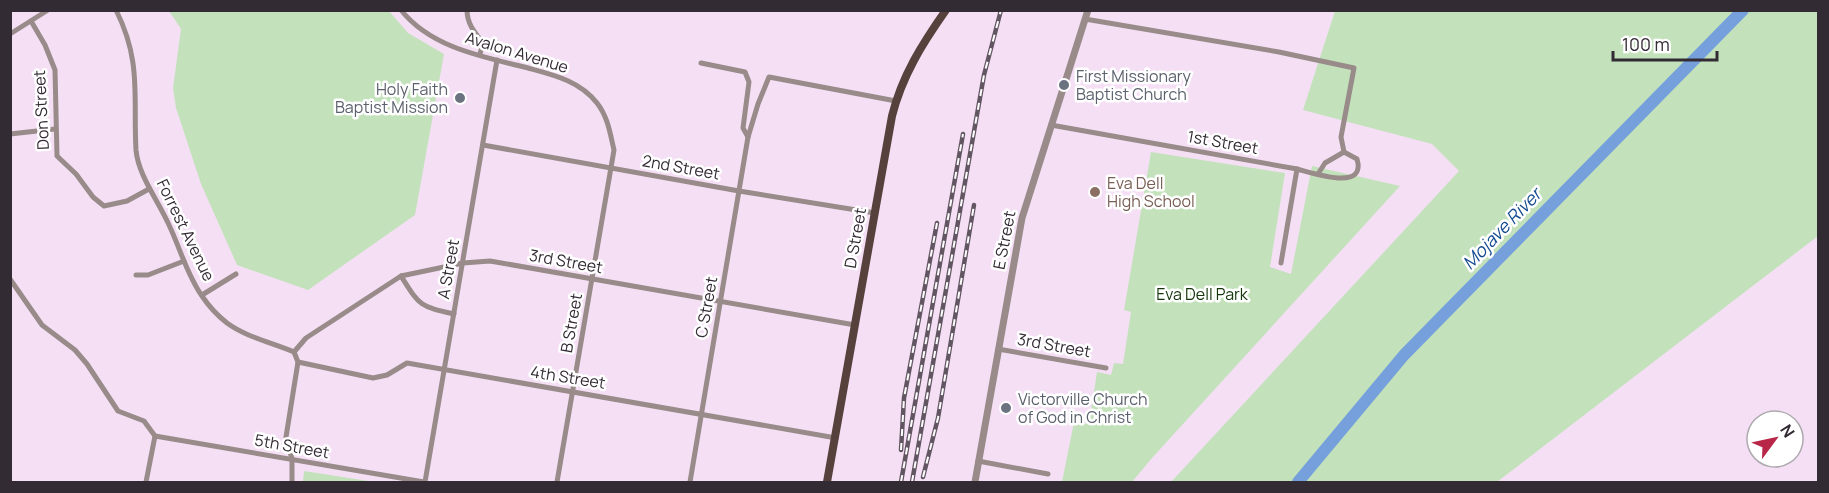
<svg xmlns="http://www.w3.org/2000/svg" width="1829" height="493" viewBox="0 0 1829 493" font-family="Manrope,sans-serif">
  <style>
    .green { fill: #c3e2bb }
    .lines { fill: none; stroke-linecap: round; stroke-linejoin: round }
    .river { stroke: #76a0db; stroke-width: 12 }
    .minor { stroke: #988b89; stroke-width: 5 }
    .tertiary { stroke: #988b89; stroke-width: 7 }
    .primary { stroke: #57413d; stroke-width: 8 }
    .rail-casing { stroke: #625662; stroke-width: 4.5 }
    .rail { stroke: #fff; stroke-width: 2; stroke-dasharray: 7; stroke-linecap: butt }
    .worship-dot { fill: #6b7280; stroke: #fff; stroke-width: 2 }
    .education-dot { fill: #8d6e63; stroke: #fff; stroke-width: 2 }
    .labels { text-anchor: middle; stroke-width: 5; stroke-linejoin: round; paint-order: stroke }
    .street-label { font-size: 16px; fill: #332b34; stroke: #fff }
    .worship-label { font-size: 16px; fill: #5b616d; stroke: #fff; text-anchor: start }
    .education-label { font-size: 16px; fill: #785e54; stroke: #fff; text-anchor: start }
    .park-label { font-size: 16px; fill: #15350b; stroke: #fff }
    .water-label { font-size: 18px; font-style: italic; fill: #154b91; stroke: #fff }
  </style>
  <rect width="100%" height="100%" fill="#f5dff5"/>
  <g class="green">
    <path d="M169 11H389L408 33 444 54 415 215 308 290 237 265 201 184 176 108 173 88 181 29Z"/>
    <path d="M1335 11H1818V236L1497 482H1171L1459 171 1432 144 1303 110Z"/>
    <path d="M1151 152 1285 173 1270 267 1291 274 1312 166 1400 186 1152 458 1132 482H1062L1074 422 1089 424 1097 372 1111 375 1114 363 1123 364 1131 312 1124 310Z"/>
    <path d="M304 471 375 482H303Z"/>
  </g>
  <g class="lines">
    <path class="river" d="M1298 482 1404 355 1743 10"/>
    <g class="minor">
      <path d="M116 10C142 62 133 96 136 150 138 175 159 202 169 225 180 248 187 275 202 296 208 305 218 316 227 323 246 337 273 343 294 352L298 362 286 437 292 459V482"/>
      <path d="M401 10C431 48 484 57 528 68 554 75 580 81 597 103 608 117 610 133 614 150L557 482"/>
      <path d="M467 10C467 24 475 33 483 43L480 54"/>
      <path d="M1085 19 1279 52 1354 68 1341 137 1344 152"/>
      <path d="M31 21 45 45 55 70 57 156 76 174 93 197 104 206 127 201 149 189"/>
      <path d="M10 34 48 10"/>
      <path d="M701 63 745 72 749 82 743 128 748 137"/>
      <path d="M1051 125 1297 169 1281 263"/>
      <path d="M10 134 55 129"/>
      <path d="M483 145 739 191 875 213"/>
      <path d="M1297 169C1313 173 1367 192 1357 159L1344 152 1325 163 1318 174"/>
      <path d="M136 275H148L184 261"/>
      <path d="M401 276C420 306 419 306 454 314"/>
      <path d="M10 279 42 325 75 350 87 364 118 411 144 421 155 436 146 482"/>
      <path d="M202 295 236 274"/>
      <path d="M998 349 1106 368"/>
      <path d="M294 352 306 338 401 276 463 263 490 261 855 325"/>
      <path d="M298 362 373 378 387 375 407 363 836 438"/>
      <path d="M155 436 424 482"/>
      <path d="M978 461 1048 474"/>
      <path d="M425 482 497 60"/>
      <path d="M690 482 748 137 758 104 769 77 896 101"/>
    </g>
    <path class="tertiary" d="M975 482 1022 218 1088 10"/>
    <path class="primary" d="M827 482 892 116C902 76 922 44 946 10"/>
    <g class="rail-casing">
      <g id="rail">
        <path d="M901 450 904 398 937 223"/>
        <path d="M923 477 938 418 974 205"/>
        <path d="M901 482 963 134"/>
        <path d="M912 482 984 75 1001 10"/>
      </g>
    </g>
    <use href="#rail" class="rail"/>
  </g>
  <g class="worship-dot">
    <circle cx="1064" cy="85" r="6"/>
    <circle cx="460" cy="98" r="6"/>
    <circle cx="1006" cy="408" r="6"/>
  </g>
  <circle class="education-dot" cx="1095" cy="192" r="6"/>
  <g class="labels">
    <g class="street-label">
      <text transform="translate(517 52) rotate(17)" y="6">Avalon Avenue</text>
      <text transform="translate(41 110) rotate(-93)" y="6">Don Street</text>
      <text transform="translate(1223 142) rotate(10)" y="6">1st Street</text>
      <text transform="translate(681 167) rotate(10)" y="6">2nd Street</text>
      <text transform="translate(186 230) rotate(64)" y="6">Forrest Avenue</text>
      <text transform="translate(855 238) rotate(-80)" y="6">D Street</text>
      <text transform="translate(1004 240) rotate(-79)" y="6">E Street</text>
      <text transform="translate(566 261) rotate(10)" y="6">3rd Street</text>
      <text transform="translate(448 269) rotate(-80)" y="6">A Street</text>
      <text transform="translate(706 307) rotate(-80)" y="6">C Street</text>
      <text transform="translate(571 323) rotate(-80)" y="6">B Street</text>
      <text transform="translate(1054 345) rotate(10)" y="6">3rd Street</text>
      <text transform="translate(568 377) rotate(9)" y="6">4th Street</text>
      <text transform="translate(292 446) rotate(10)" y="6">5th Street</text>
    </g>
    <g class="worship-label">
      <text x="1076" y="82">First Missionary<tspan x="1076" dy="18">Baptist Church</tspan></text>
      <text x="448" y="95" text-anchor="end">Holy Faith<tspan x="448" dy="18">Baptist Mission</tspan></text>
      <text x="1018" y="405">Victorville Church<tspan x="1018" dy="18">of God in Christ</tspan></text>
    </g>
    <g class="education-label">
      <text x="1107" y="189">Eva Dell<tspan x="1107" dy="18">High School</tspan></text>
    </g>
    <g class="park-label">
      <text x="1202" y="300">Eva Dell Park</text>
    </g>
    <g class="water-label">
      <text transform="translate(1502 229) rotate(-46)" y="6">Mojave River</text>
    </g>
  </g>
  <rect width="1829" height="493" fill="none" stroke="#332b34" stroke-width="24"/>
  <g transform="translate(1775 439) rotate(57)"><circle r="28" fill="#ffffff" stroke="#adaaae" stroke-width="1.5"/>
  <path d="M0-4.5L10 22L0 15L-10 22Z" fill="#b82747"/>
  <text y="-9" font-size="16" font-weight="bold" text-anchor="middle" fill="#332b34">N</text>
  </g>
  <path d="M1613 51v9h104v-9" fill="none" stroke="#332b34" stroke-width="3"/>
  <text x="1622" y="51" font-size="18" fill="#332b34" stroke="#ffffff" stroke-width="4.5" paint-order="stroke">100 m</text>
</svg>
